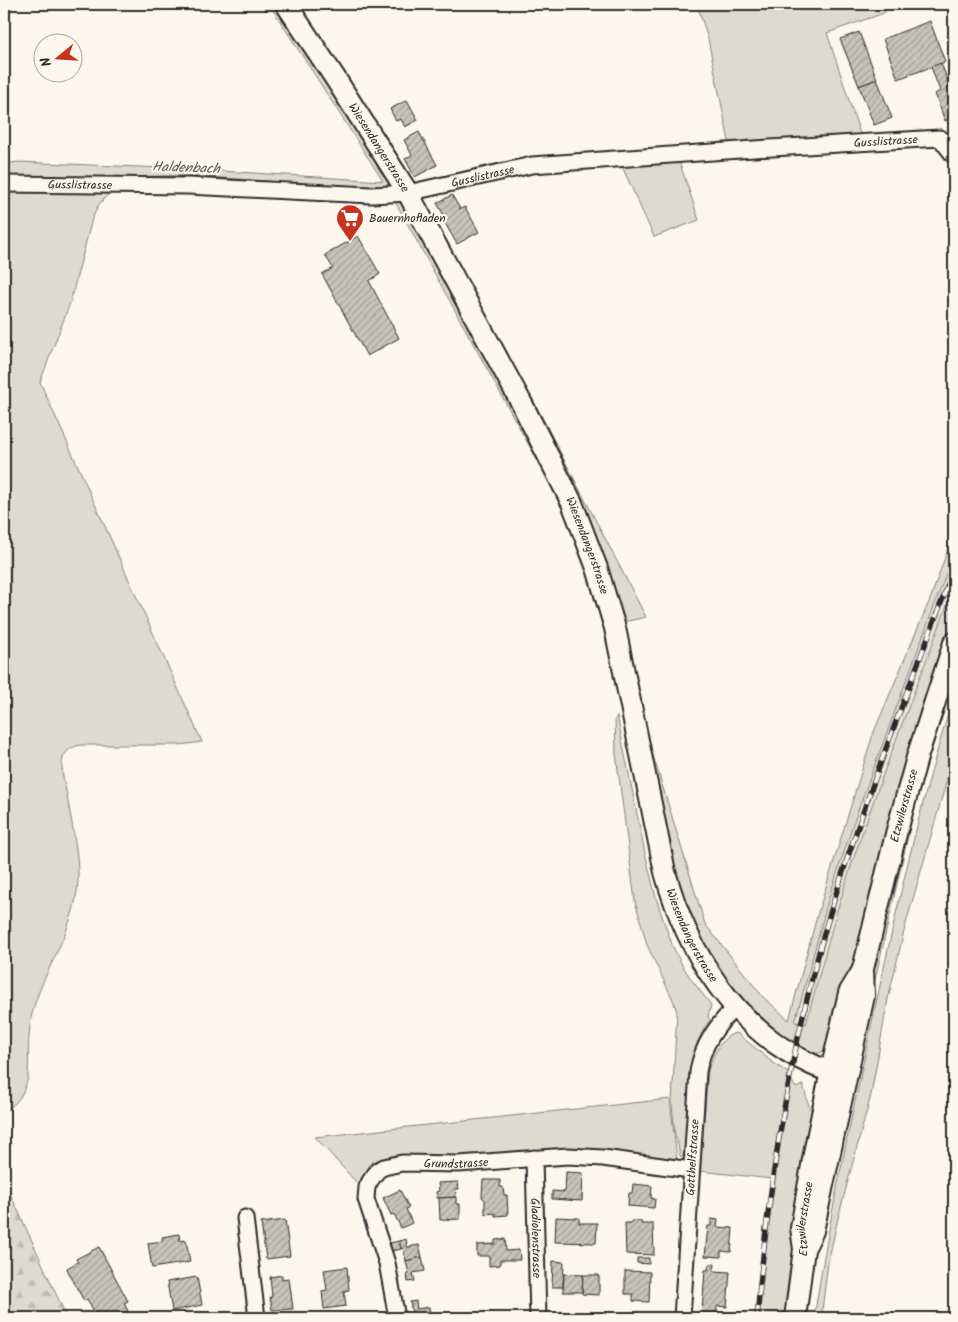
<svg xmlns="http://www.w3.org/2000/svg" width="958" height="1322" viewBox="0 0 958 1322" font-family="Kalam,sans-serif">
  <style>
    .built { fill: #ebe8de }
    .green { fill: #dddad0; stroke: #84827e }
    .forest { fill: url(#forest-firs); stroke: #84827e }
    .lines { fill: none; stroke-linecap: round; stroke-linejoin: round }
    .stream { stroke: #7b7a75; stroke-width: 4 }
    .building { fill: url(#building-hatch); stroke: #2b2b2b }
    .minor-casing { stroke: #2b2b2b; stroke-width: 19 }
    .major-casing { stroke: #2b2b2b; stroke-width: 24 }
    .minor { stroke: #fbf7ec; stroke-width: 15 }
    .major { stroke: #fbf7ec; stroke-width: 20 }
    .rail-casing { stroke: #2b2b2b; stroke-width: 5.5 }
    .rail { stroke: #fbf7ec; stroke-width: 4; stroke-dasharray: 11; stroke-linecap: butt }
    .labels { text-anchor: middle; stroke-width: 4.5; stroke-linejoin: round; paint-order: stroke }
    .street-label { font-size: 12px; fill: #2b2b2b; stroke: #fbf7ec }
    .poi-label { font-size: 12px; fill: #2b2b2b; stroke: #fbf7ec; text-anchor: start }
    .water-label { font-size: 14px; font-style: italic; fill: #5a5956; stroke: #fbf7ec }
  </style>
  <defs>
    <pattern id="forest-firs" width="22" height="20" patternUnits="userSpaceOnUse" patternTransform="scale(1.25)"><rect width="22" height="20" fill="#dddad0"/><path d="M5 1l3.5 6h-7zM16 11l3.5 6h-7z" fill="#bebbb3"/></pattern>
    <pattern id="building-hatch" width="6" height="6" patternUnits="userSpaceOnUse" patternTransform="scale(1.25)"><rect width="6" height="6" fill="#c7c4bc"/><path d="M-1 1l2-2M0 6l6-6M5 7l2-2" fill="none" stroke="#a29f99"/></pattern>
  </defs>
  <rect width="100%" height="100%" fill="#fbf7ec"/>
  <filter id="ink" filterUnits="userSpaceOnUse"><feTurbulence type="fractalNoise" baseFrequency=".02" numOctaves="2"/><feDisplacementMap in="SourceGraphic" scale="10" xChannelSelector="R" yChannelSelector="G"/><feConvolveMatrix kernelMatrix="1 2 1 2 8 2 1 2 1" color-interpolation-filters="sRGB"/></filter>
  <g filter="url(#ink)">
    <path class="built" d="M954 553V587L883 775 828 942 806 1025 795 1022 828 901 854 821Z"/>
    <g class="green">
      <path d="M269 4H286L337 81 559 474 548 480 391 194 116 186 99 204 92 219 70 303 40 382 202 742 180 745H80C72 747 66 750 63 758 60 770 65 784 67 796 71 820 77 845 78 870 80 922 49 959 34 1006 27 1029 29 1054 28 1078 24 1093 18 1104 4 1111V164L18 162 188 169 383 181Z"/>
      <path d="M697 4H889L884 13 827 33 863 143 731 151 708 39Z"/>
      <path d="M678 158 699 220 654 237 620 162Z"/>
      <path d="M532 398 646 617 628 621 622 620 526 400Z"/>
      <path d="M954 526V553L854 821 828 901 795 1022 806 1024C821 969 835 914 853 860 884 768 920 678 954 587V622L929 694 911 752 832 1044 826 1050 819 1053H813L783 1036 766 1021 737 993 724 978 685 914 642 733 652 752 705 924 763 997 789 1020 817 916 873 734 931 597 951 540 948 534Z"/>
      <path d="M954 665V677L917 797 869 1006C871 978 878 951 884 923 902 836 928 751 954 665Z"/>
      <path d="M954 695V755L905 927 888 999 871 1095 838 1218 828 1263 821 1318H814C829 1218 851 1120 872 1022 896 912 920 802 954 695Z"/>
      <path d="M617 716 645 853 655 894 663 919 673 947 682 965 691 979 711 1005 708 1017 710 1020C684 1053 688 1111 686 1152L682 1157 680 1156 677 1140 675 1137 672 1102 677 1012 673 1000 647 945 635 901 616 754 615 719Z"/>
      <path d="M737 1033 772 1062 787 1072 796 1088 803 1085 810 1109 818 1117 794 1245 786 1318H757L764 1241 772 1179 700 1171 708 1070C713 1056 721 1035 737 1033Z"/>
      <path d="M670 1099 678 1168 603 1158 389 1165 366 1193 315 1137Z"/>
    </g>
    <path class="forest" d="M4 1180 67 1318H4Z"/>
    <g class="lines">
      <path class="stream" d="M138 178 187 177 274 183"/>
    </g>
    <g class="building">
      <path d="M930 21 945 62 898 79 883 39Z"/>
      <path d="M859 32 877 79 859 86 840 39Z"/>
      <path d="M941 63 950 87 954 86V117L945 121 935 94 940 91 931 67Z"/>
      <path d="M877 79 892 118 874 125 859 86Z"/>
      <path d="M407 100 418 120 405 127 401 119 396 121 390 109Z"/>
      <path d="M419 132 437 165 415 177 405 159 412 155 404 140Z"/>
      <path d="M452 195 460 209 465 207 479 232 457 244 442 218 445 217 437 203Z"/>
      <path d="M358 236 380 274 369 281 399 338 367 356 322 274 333 268 325 255Z"/>
      <path d="M566 1172 583 1173 582 1201 552 1199V1191L565 1192Z"/>
      <path d="M483 1180H500V1187H503L504 1195H507L508 1215 495 1216V1213L485 1214V1200L482 1197Z"/>
      <path d="M458 1182 459 1189H455L456 1197 437 1198 436 1192 439 1191 438 1183Z"/>
      <path d="M633 1184 652 1186 651 1198 655 1199 654 1208 628 1206 629 1193H632Z"/>
      <path d="M400 1190 409 1208 406 1209 412 1223 401 1228 394 1214 391 1215 383 1198Z"/>
      <path d="M456 1197V1204H460V1219L440 1220 439 1198Z"/>
      <path d="M556 1217 579 1218V1223H597L596 1243 555 1242Z"/>
      <path d="M711 1219 718 1220 717 1227 733 1228 731 1252 721 1251V1257L705 1256 708 1226H711Z"/>
      <path d="M285 1220 290 1256 266 1259 261 1223Z"/>
      <path d="M631 1221H641V1224H653L654 1255 626 1254 625 1223H631Z"/>
      <path d="M179 1234 180 1241 186 1240 190 1262 152 1268 148 1243 163 1241 162 1237Z"/>
      <path d="M406 1239 407 1247 419 1245 422 1257 406 1261 403 1248 401 1249 399 1241Z"/>
      <path d="M505 1239 506 1251 519 1250 520 1260H500V1265L489 1266V1256H477V1245L495 1244V1240Z"/>
      <path d="M399 1241 401 1249 392 1251 390 1243Z"/>
      <path d="M99 1247 128 1301 124 1303 128 1311 109 1318H98L87 1299 84 1301 68 1271 67 1268 78 1262 76 1259Z"/>
      <path d="M422 1257 425 1271 413 1273 415 1281 408 1282 407 1274H409L406 1261Z"/>
      <path d="M637 1258H649V1264L637 1263Z"/>
      <path d="M553 1261 564 1262 563 1287H552Z"/>
      <path d="M709 1264H715L714 1271 730 1272 727 1307 717 1306V1314L702 1313 705 1270H708Z"/>
      <path d="M347 1267 349 1290 344 1291 346 1306 324 1309 322 1291 327 1290 324 1270Z"/>
      <path d="M625 1271 650 1272 649 1302 633 1301V1294H625Z"/>
      <path d="M564 1274 583 1275 582 1292H563Z"/>
      <path d="M282 1275V1279L289 1278 293 1309 272 1310 270 1297H272L270 1277Z"/>
      <path d="M583 1275H599V1295L582 1294Z"/>
      <path d="M197 1277 202 1305 172 1311 167 1282Z"/>
      <path d="M416 1301 417 1309 429 1307 430 1318H413L410 1302Z"/>
      <path d="M706 1314 733 1316 732 1318H706Z"/>
    </g>
    <g class="lines">
      <g class="minor-casing">
        <g id="minor">
          <path id="s1" d="M4 184 188 186 371 195 408 193 532 165 754 149 940 138 954 156"/>
          <path id="s2" d="M534 1158 538 1318"/>
          <path d="M245 1218 257 1318"/>
          <path id="s3" d="M397 1318 387 1263 366 1199 367 1187 370 1181 378 1170 384 1167 402 1163 459 1164 568 1156 603 1158 691 1170"/>
          <path id="s4" d="M682 1318 698 1072C702 1045 717 1025 736 1006"/>
        </g>
      </g>
      <g class="major-casing">
        <g id="major">
          <path id="s5" d="M286 4 337 81 408 193 521 402 572 503 597 568 615 628 665 872C687 952 735 1030 813 1065 824 1070 835 1072 846 1075"/>
          <path id="s6" d="M804 1249 813 1231 864 996 863 969 896 834 918 754 954 643"/>
          <path id="s7" d="M795 1318 804 1249 801 1228 815 1148 831 1071 849 993 863 970"/>
        </g>
      </g>
      <use href="#minor" class="minor"/>
      <use href="#major" class="major"/>
      <g class="rail-casing">
        <path id="rail" d="M757 1318C768 1187 789 1056 825 930 861 807 909 688 954 569"/>
      </g>
      <use href="#rail" class="rail"/>
    </g>
  </g>
  <defs>
    <g id="supermarket-pin" transform="scale(1.4375)"><path d="M0 17L-7.5 6A9.5 9.5 0 1 1 7.5 6Z" fill="#c8321e" stroke="#fbf7ec"/><path d="M-6-5.5h2.5l.6 2H6L4.5 2H-2.5L-4.4-4H-6ZM-1.5 3.2a1.3 1.3 0 1 0 .1 0ZM3 3.2a1.3 1.3 0 1 0 .1 0Z" fill="#fff"/></g>
  </defs>
  <g fill-rule="evenodd">
    <use href="#supermarket-pin" x="350" y="218"/>
  </g>
  <g class="labels">
    <g class="street-label">
      <text dy="4" stroke="none"><textPath href="#s1" startOffset="886">Gusslistrasse</textPath></text>
      <text dy="4" stroke="none"><textPath href="#s5" startOffset="171">Wiesendangerstrasse</textPath></text>
      <text dy="4" stroke="none"><textPath href="#s1" startOffset="481">Gusslistrasse</textPath></text>
      <text dy="4" stroke="none"><textPath href="#s1" startOffset="76">Gusslistrasse</textPath></text>
      <text dy="4" stroke="none"><textPath href="#s5" startOffset="621">Wiesendangerstrasse</textPath></text>
      <text dy="4" stroke="none"><textPath href="#s6" startOffset="456">Etzwilerstrasse</textPath></text>
      <text dy="4" stroke="none"><textPath href="#s5" startOffset="1026">Wiesendangerstrasse</textPath></text>
      <text dy="4" stroke="none"><textPath href="#s4" startOffset="161">Gotthelfstrasse</textPath></text>
      <text dy="4" stroke="none"><textPath href="#s3" startOffset="235">Grundstrasse</textPath></text>
      <text dy="4" stroke="none"><textPath href="#s7" startOffset="100">Etzwilerstrasse</textPath></text>
      <text dy="4" stroke="none"><textPath href="#s2" startOffset="80">Gladiolenstrasse</textPath></text>
    </g>
    <g class="poi-label">
      <text x="369" y="222">Bauernhofladen</text>
    </g>
    <g class="water-label">
      <text transform="translate(186 167) rotate(2)" y="5">Haldenbach</text>
    </g>
  </g>
  <rect width="958" height="1322" fill="none" stroke="#fbf7ec" stroke-width="20"/>
  <rect x="10" y="10" width="938" height="1302" fill="none" stroke="#2b2b2b" stroke-width="2" filter="url(#ink)"/>
  <g transform="translate(58 58) rotate(252)"><circle r="24" fill="#fbf7ec" stroke="#a8a59f"/>
  <path d="M0-4L9 19L0 12L-9 19Z" fill="#c8321e"/>
  <text y="-8" font-size="14" font-weight="bold" text-anchor="middle" fill="#2b2b2b">N</text>
  </g>
</svg>
